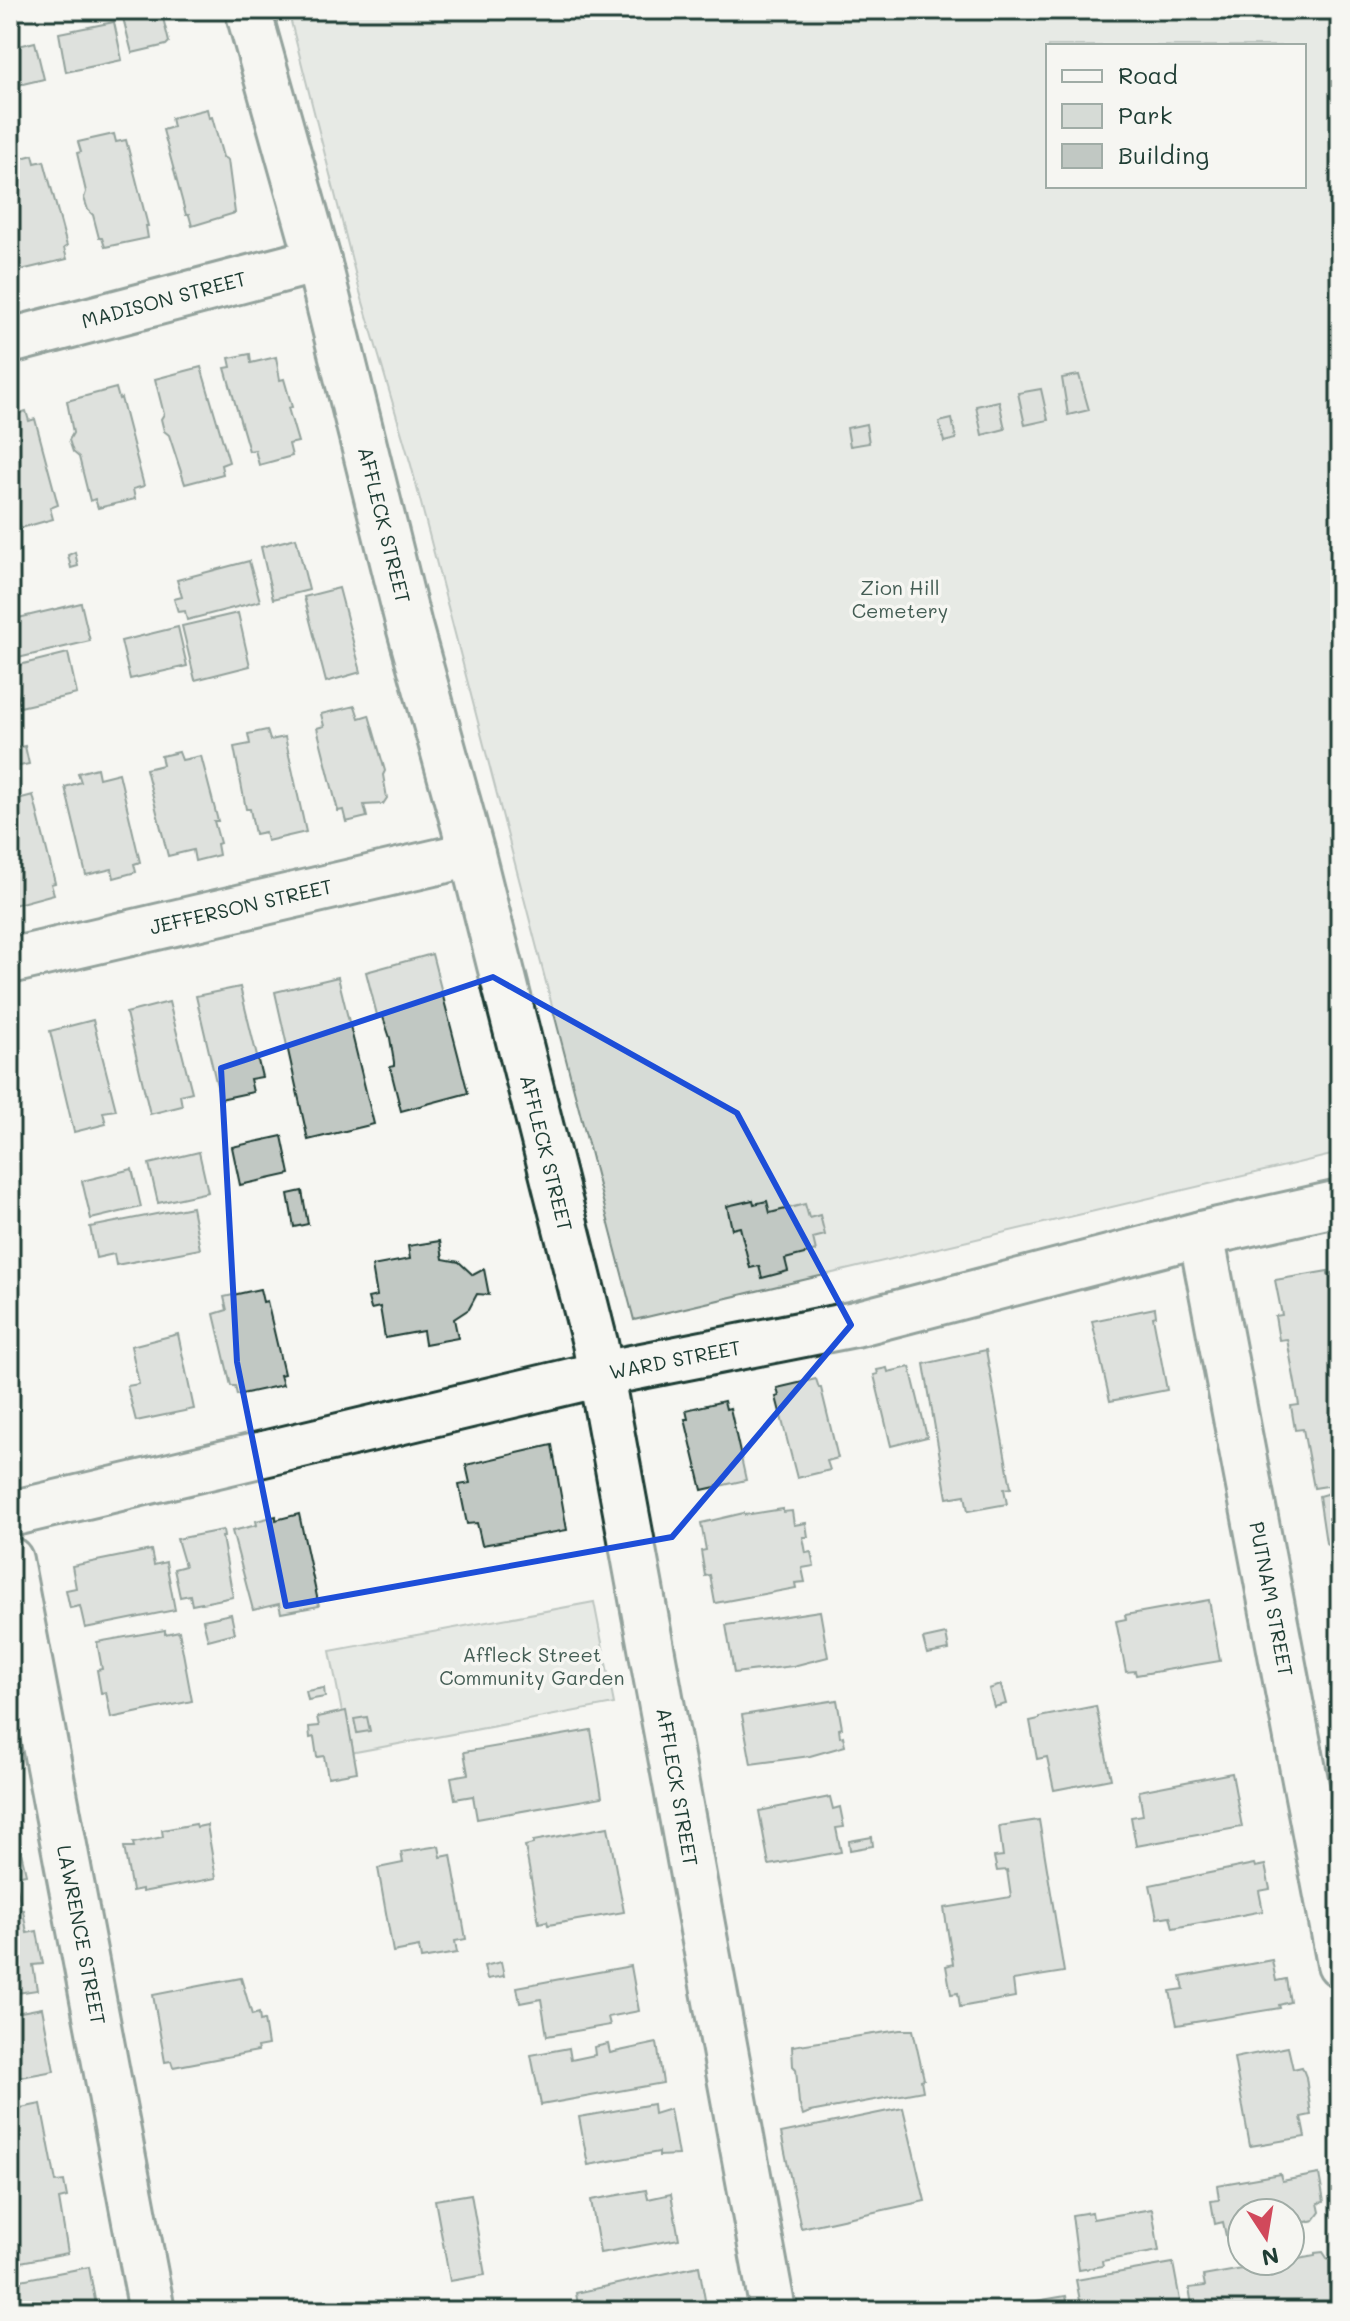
<svg xmlns="http://www.w3.org/2000/svg" width="1350" height="2321" viewBox="0 0 1350 2321" font-family="Mali,sans-serif">
  <style>
    .green { fill: #d6dbd6; stroke: #7a8c85; stroke-width: 2; fill-rule: evenodd }
    .building { fill: #c1c8c3; stroke: #1f3d34; stroke-width: 2 }
    .lines { fill: none; stroke-linecap: round; stroke-linejoin: round }
    .minor-casing { stroke: #1f3d34; stroke-width: 50 }
    .minor { stroke: #f6f6f2; stroke-width: 44 }
    .marked { fill: none; stroke: #1d4ed8; stroke-width: 6; stroke-linejoin: round }
    .labels { text-anchor: middle; stroke-width: 7; stroke-linejoin: round; paint-order: stroke }
    .street-label { font-size: 20px; fill: #1f3d34; stroke: #f6f6f2 }
    .park-label { font-size: 20px; fill: #445d54; stroke: #f6f6f2 }
  </style>
  <rect width="100%" height="100%" fill="#f6f6f2"/>
  <filter id="ink" filterUnits="userSpaceOnUse"><feTurbulence type="fractalNoise" baseFrequency=".0125" numOctaves="2"/><feDisplacementMap in="SourceGraphic" scale="16" xChannelSelector="R" yChannelSelector="G"/><feConvolveMatrix kernelMatrix="1 2 1 2 8 2 1 2 1" color-interpolation-filters="sRGB"/></filter>
  <g filter="url(#ink)">
    <g class="green">
      <path d="M288 10H1340V1153L634 1320 411 465 360 292ZM1048 46H1304V186H1048Z"/>
      <path d="M594 1602 614 1704 350 1753 330 1651Z"/>
    </g>
    <g class="building">
      <path d="M161 10 169 42 166 45 132 53 123 18Z"/>
      <path d="M114 22 122 60 66 72 59 33Z"/>
      <path d="M35 42 44 79 10 87V48Z"/>
      <path d="M207 109 209 118 212 117 223 157 228 160 235 213 192 226 189 215H186L163 130 173 127 171 118Z"/>
      <path d="M114 134 116 142 126 140 148 226H146L148 238 105 247 102 238H99L93 215 88 210 84 198 86 192 77 153 81 152 78 142Z"/>
      <path d="M33 155 35 163 44 161 67 246 64 248 67 259 21 270 10 235V161Z"/>
      <path d="M250 354 251 363 276 357 280 380 284 379 292 407 288 408 298 442 289 444 292 456 259 465 255 450 249 451 225 368 231 367 229 358Z"/>
      <path d="M201 367 229 462 221 465 223 474 185 484 169 435 164 431 161 419 164 414 155 379Z"/>
      <path d="M1079 375 1089 410 1068 415 1062 378Z"/>
      <path d="M116 388 119 399 121 398 144 486 133 489 135 499 98 508 95 499 90 501 79 457 73 452 69 440 73 433 67 401Z"/>
      <path d="M1041 389 1048 420 1025 425 1018 393Z"/>
      <path d="M999 401 1005 429 982 435 976 406Z"/>
      <path d="M26 411 29 421 35 419 58 505 50 508 53 519 21 528 18 516 10 518V416Z"/>
      <path d="M952 419 956 439 944 442 939 422Z"/>
      <path d="M866 424 869 443 850 446 847 428Z"/>
      <path d="M296 538 309 590 273 599 261 547Z"/>
      <path d="M75 552 78 566 71 568 68 555Z"/>
      <path d="M249 561 260 601 187 620 185 611 178 612 174 599 182 597 177 580Z"/>
      <path d="M339 588 361 672 326 682 304 597Z"/>
      <path d="M81 603 90 641 18 658 10 620Z"/>
      <path d="M238 613 250 666 195 680 182 626Z"/>
      <path d="M178 627 187 666 130 679 121 641Z"/>
      <path d="M68 653 77 694 20 707 11 667Z"/>
      <path d="M10 681 16 707 10 709Z"/>
      <path d="M355 706 359 718 369 715 385 771 383 775 387 798 383 804 364 805 367 817 346 822 343 810 338 811 317 728 324 726 321 714Z"/>
      <path d="M267 730 270 740 285 737 306 832 267 841 265 832 255 834 250 809H246L234 747 250 744 248 734Z"/>
      <path d="M25 746 29 764 15 767 11 749Z"/>
      <path d="M179 752 182 760 201 756 218 821H214L220 843 217 844 219 855 195 861 193 850 168 856 146 769 163 765 161 756Z"/>
      <path d="M97 768 99 778 119 773 140 862 134 864 136 872 114 878 112 869 86 875 65 787 81 782 78 773Z"/>
      <path d="M33 795 55 883 51 884 54 894 10 906V801Z"/>
      <path d="M432 954 468 1093 401 1111 390 1067 394 1066V1062L390 1038 383 1017 377 1015 366 972Z"/>
      <path d="M338 977 374 1124 308 1140 275 992Z"/>
      <path d="M240 987 262 1077 250 1079 253 1092 220 1099 196 996Z"/>
      <path d="M169 1002 192 1092 180 1095 182 1106 150 1114 126 1013Z"/>
      <path d="M93 1020 116 1110 103 1112 106 1124 74 1132 50 1031Z"/>
      <path d="M282 1136 290 1174 240 1185 232 1147Z"/>
      <path d="M199 1152 208 1192 158 1203 149 1164Z"/>
      <path d="M132 1169 141 1207 91 1219 82 1181Z"/>
      <path d="M302 1191 308 1224 294 1227 288 1194Z"/>
      <path d="M753 1200 754 1204 767 1201 770 1213 805 1204 809 1218 820 1215 825 1235 813 1238 816 1251 785 1259 788 1271 762 1278 759 1266 750 1268 740 1227 732 1229 727 1206Z"/>
      <path d="M192 1207 200 1249 116 1265 114 1254 96 1258 90 1227Z"/>
      <path d="M440 1241 443 1259 459 1262 473 1275 484 1269 489 1295 477 1294 469 1309 454 1319 458 1338 425 1344 423 1331 385 1338 380 1307 371 1309 368 1298 377 1296 372 1266 410 1259 408 1246Z"/>
      <path d="M1328 1271V1274L1337 1272 1340 1286V1484L1314 1488 1303 1429 1295 1430 1291 1406 1299 1405 1287 1339 1279 1340 1275 1316 1282 1315 1275 1280Z"/>
      <path d="M260 1289 263 1302 267 1301 284 1374 280 1375 283 1385 237 1395 235 1386H231L214 1314 227 1310 224 1297Z"/>
      <path d="M1155 1308 1156 1316 1153 1317 1167 1390 1110 1401 1092 1321Z"/>
      <path d="M178 1334 194 1409 136 1421 127 1386 139 1384 131 1346Z"/>
      <path d="M986 1350 1011 1488 1004 1489 1007 1504 968 1511 965 1495 947 1498 924 1364Z"/>
      <path d="M910 1367 927 1437 891 1446 874 1375 878 1374 877 1370 887 1368 888 1372Z"/>
      <path d="M816 1379 819 1388H821L838 1458 827 1461 830 1470 797 1478 776 1397 779 1396 777 1388Z"/>
      <path d="M724 1401 726 1409 730 1408 746 1480 702 1490 685 1419H688L686 1410Z"/>
      <path d="M552 1445 567 1530 482 1545 477 1523 467 1524 459 1485 470 1483 466 1465Z"/>
      <path d="M1340 1490V1546L1332 1548 1326 1543 1319 1496Z"/>
      <path d="M783 1509V1512L792 1511 794 1525 806 1523 808 1537H803L806 1553 811 1552 814 1566 802 1568 805 1582 795 1583 796 1588 715 1603 710 1575 705 1576 701 1551 706 1550 701 1523 744 1513 745 1515Z"/>
      <path d="M299 1514 319 1606 281 1613 279 1604 253 1610 232 1531 257 1525 256 1521 276 1516V1520Z"/>
      <path d="M223 1530 224 1537H222L233 1597 192 1605 190 1595 180 1597 174 1569 185 1566 177 1539Z"/>
      <path d="M151 1550 154 1565 166 1562 175 1610 85 1628 80 1606 70 1608 66 1590 76 1588 72 1566Z"/>
      <path d="M1209 1600 1220 1661 1136 1675 1135 1671 1126 1672 1116 1621 1126 1619 1125 1615Z"/>
      <path d="M820 1611 828 1657 793 1666 734 1673 726 1625Z"/>
      <path d="M231 1614 235 1633 208 1640 203 1620Z"/>
      <path d="M165 1630V1634L179 1631 192 1701 111 1718 106 1692 101 1693 97 1670 102 1669 97 1642Z"/>
      <path d="M946 1634 949 1650 927 1654 923 1639Z"/>
      <path d="M1001 1685 1006 1704 994 1707 989 1689Z"/>
      <path d="M324 1688 325 1697 308 1700 306 1691Z"/>
      <path d="M837 1700 842 1728 839 1729 840 1737 843 1736 845 1746 810 1756 751 1764 742 1715Z"/>
      <path d="M1096 1706 1111 1779 1054 1790 1047 1757 1037 1759 1030 1721 1039 1719V1717Z"/>
      <path d="M346 1711 357 1772 328 1777 324 1756 317 1757 314 1737 310 1738 309 1727 319 1726 317 1717Z"/>
      <path d="M367 1717 370 1731 357 1733 354 1719Z"/>
      <path d="M591 1730 602 1797 477 1819 473 1796 455 1799 451 1777 468 1774 464 1752Z"/>
      <path d="M1232 1773 1242 1827 1136 1846 1131 1817 1143 1815 1139 1791Z"/>
      <path d="M830 1797 833 1809 840 1807 844 1827 836 1828 841 1852 769 1865 759 1811Z"/>
      <path d="M1039 1820 1064 1972 1013 1980 1015 1997 960 2007 958 1993 951 1994 946 1966 953 1964 944 1908 1011 1897 1007 1870 997 1871 994 1857 1003 1856 999 1826Z"/>
      <path d="M196 1824 197 1827 207 1825 216 1878 142 1892V1889L132 1891 124 1847H134L133 1843 163 1837 162 1830Z"/>
      <path d="M608 1827 624 1912 548 1925 547 1921 539 1923 525 1846 533 1844V1841Z"/>
      <path d="M872 1837 873 1846 850 1850 849 1841Z"/>
      <path d="M19 1843 26 1874 15 1876 20 1902 10 1904V1845Z"/>
      <path d="M439 1846 441 1857 451 1855 466 1939 455 1941 457 1953 421 1959 419 1947 393 1952 378 1868 403 1863 401 1852Z"/>
      <path d="M1254 1864 1255 1867 1265 1865 1270 1889 1259 1891 1263 1911 1173 1928 1170 1916 1157 1918 1150 1885Z"/>
      <path d="M23 1910 27 1933 37 1931 43 1964 33 1965 37 1990 10 1994V1913Z"/>
      <path d="M1272 1960 1276 1981 1286 1979 1290 2002 1279 2005 1280 2008 1177 2025 1170 1991 1184 1989 1181 1977Z"/>
      <path d="M501 1962 504 1976 487 1979 484 1966Z"/>
      <path d="M631 1966 639 2011 608 2017 610 2025 547 2036 541 1999 520 2003 517 1987Z"/>
      <path d="M241 1978 252 2015 259 2013 260 2021 264 2020 268 2045 257 2047 258 2051 173 2067 171 2061 165 2062 153 1995Z"/>
      <path d="M42 2008 54 2071 10 2079V2086V2014Z"/>
      <path d="M900 2030H913L924 2079 921 2080 923 2091 810 2112 803 2115 799 2103 796 2069 793 2066 792 2046Z"/>
      <path d="M657 2043 663 2083 541 2105 531 2055 569 2048 571 2060 595 2055 594 2047 608 2044 610 2053Z"/>
      <path d="M1288 2047 1293 2069 1302 2067 1306 2077 1311 2115 1301 2117 1305 2137 1250 2146 1234 2058Z"/>
      <path d="M41 2104 56 2182 64 2181 67 2197 59 2199 68 2253 10 2264V2110Z"/>
      <path d="M653 2104 654 2114 670 2109 678 2155 659 2156V2152L588 2165 579 2117Z"/>
      <path d="M903 2108 925 2201 801 2228 781 2133Z"/>
      <path d="M1280 2174 1282 2181 1319 2174 1324 2202 1318 2203 1320 2212 1314 2220 1290 2226V2213H1242V2233L1226 2236 1223 2222 1215 2224 1211 2201 1219 2200 1217 2185Z"/>
      <path d="M646 2190 648 2199 671 2194 679 2239 600 2253 591 2200Z"/>
      <path d="M471 2194 485 2275 450 2281 435 2200Z"/>
      <path d="M1152 2209 1159 2251 1102 2261 1103 2266 1079 2270 1072 2215 1092 2212 1093 2219Z"/>
      <path d="M1323 2252 1329 2261 1330 2293 1335 2297 1338 2311H1193L1189 2288 1205 2286 1203 2276 1315 2256V2253Z"/>
      <path d="M1173 2263 1182 2311H1082L1076 2280Z"/>
      <path d="M699 2266 707 2311H579L576 2293Z"/>
      <path d="M89 2267 97 2311H10V2282Z"/>
      <path d="M1066 2296 1069 2311H1019L1018 2304Z"/>
    </g>
    <g class="lines">
      <g class="minor-casing">
        <g id="minor">
          <path d="M248 10 318 260 409 626 472 854 595 1343 773 2311"/>
          <path d="M10 341 318 260"/>
          <path d="M10 961 472 854"/>
          <path d="M1201 1234 1340 1964"/>
          <path d="M10 1514 601 1374 855 1324 1201 1234 1340 1203"/>
          <path d="M10 1560 152 2311"/>
        </g>
      </g>
      <use href="#minor" class="minor"/>
    </g>
  </g>
  <path d="M0 0H1350V2321H0ZM493 977 737 1113 851 1325 672 1537 286 1606 237 1362 221 1068Z" fill="#f6f6f2" fill-opacity=".55" fill-rule="evenodd"/>
  <path class="marked" d="M493 977 737 1113 851 1325 672 1537 286 1606 237 1362 221 1068Z"/>
  <g class="labels">
    <g class="street-label">
      <text transform="translate(164 300) rotate(-15)" y="7">MADISON STREET</text>
      <text transform="translate(384 525) rotate(76)" y="7">AFFLECK STREET</text>
      <text transform="translate(241 907) rotate(-13)" y="7">JEFFERSON STREET</text>
      <text transform="translate(546 1153) rotate(76)" y="7">AFFLECK STREET</text>
      <text transform="translate(675 1360) rotate(-11)" y="7">WARD STREET</text>
      <text transform="translate(1271 1599) rotate(79)" y="7">PUTNAM STREET</text>
      <text transform="translate(677 1787) rotate(80)" y="7">AFFLECK STREET</text>
      <text transform="translate(81 1935) rotate(79)" y="7">LAWRENCE STREET</text>
    </g>
    <g class="park-label">
      <text x="900" y="595">Zion Hill<tspan x="900" dy="23">Cemetery</tspan></text>
      <text x="532" y="1662">Affleck Street<tspan x="532" dy="23">Community Garden</tspan></text>
    </g>
  </g>
  <rect width="1350" height="2321" fill="none" stroke="#f6f6f2" stroke-width="40"/>
  <rect x="20" y="20" width="1310" height="2281" fill="none" stroke="#1f3d34" stroke-width="3" filter="url(#ink)"/>
  <rect x="1046" y="44" width="260" height="144" fill="#f6f6f2" stroke="#a0aca6" stroke-width="2"/>
  <rect x="1062" y="70" width="40" height="12" fill="#f6f6f2" stroke="#a0aca6" stroke-width="2"/>
  <text x="1118" y="84" font-size="24" fill="#1f3d34">Road</text>
  <rect x="1062" y="104" width="40" height="24" fill="#d6dbd6" stroke="#a0aca6" stroke-width="2"/>
  <text x="1118" y="124" font-size="24" fill="#1f3d34">Park</text>
  <rect x="1062" y="144" width="40" height="24" fill="#c1c8c3" stroke="#a0aca6" stroke-width="2"/>
  <text x="1118" y="164" font-size="24" fill="#1f3d34">Building</text>
  <g transform="translate(1266 2237) rotate(168)"><circle r="38" fill="#f6f6f2" stroke="#a0aca6" stroke-width="2"/>
  <path d="M0-6L14 30L0 20L-14 30Z" fill="#d1495b"/>
  <text y="-12" font-size="22" font-weight="bold" text-anchor="middle" fill="#1f3d34">N</text>
  </g>
</svg>
